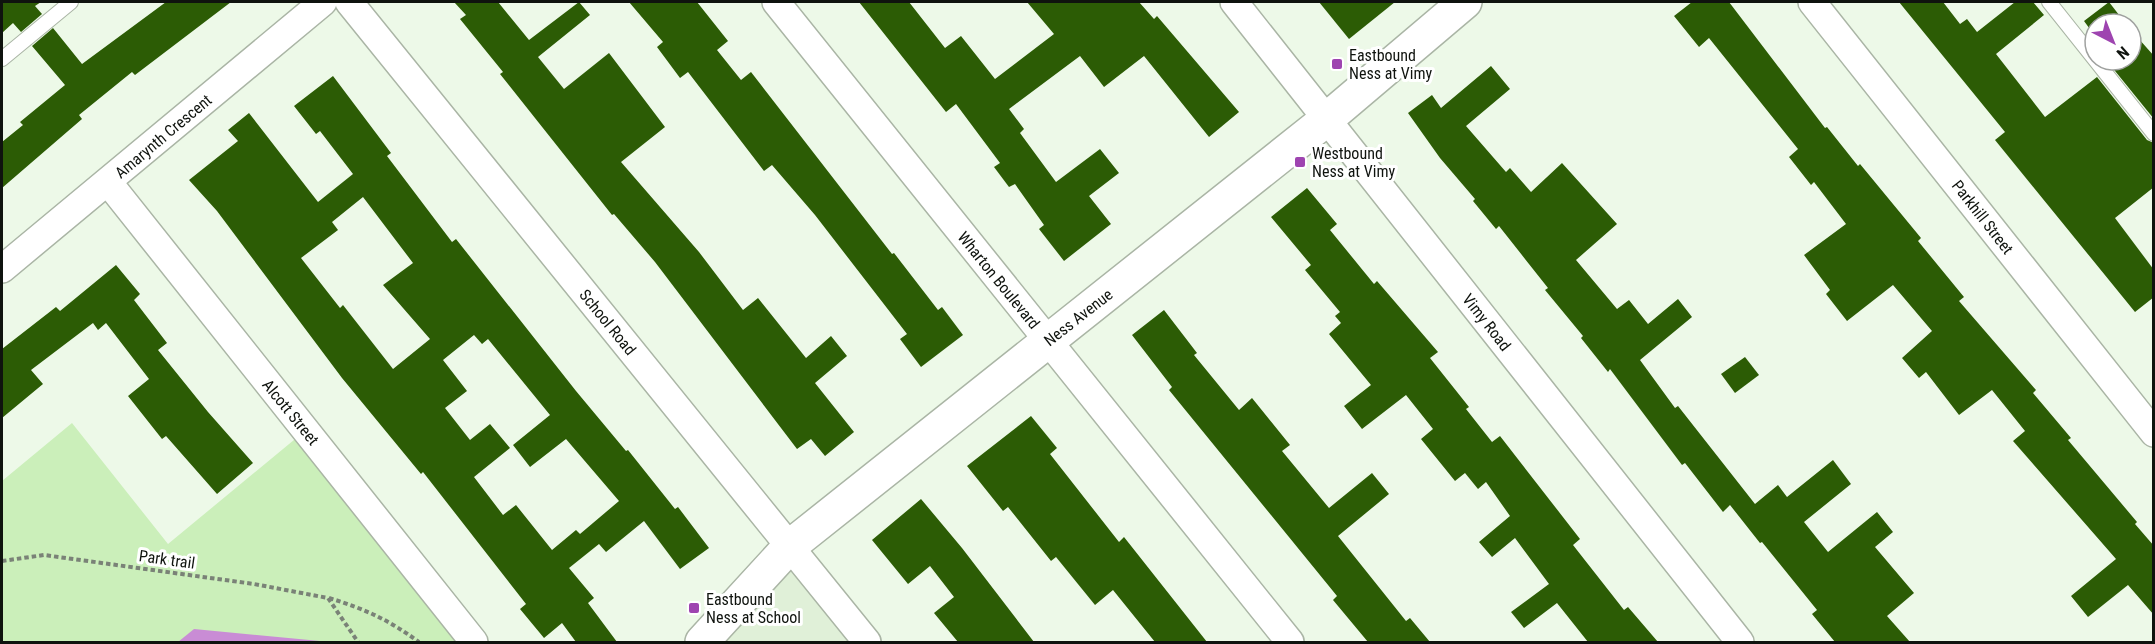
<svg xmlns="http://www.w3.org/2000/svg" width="2155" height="644" viewBox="0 0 2155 644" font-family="'Roboto Condensed',sans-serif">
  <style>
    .built { fill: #e0f0d8 }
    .green { fill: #cbefba }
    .water { fill: #c98cd5 }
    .building { fill: #2c5c05; fill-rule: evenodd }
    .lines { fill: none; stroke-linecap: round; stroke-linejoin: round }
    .lane-casing { stroke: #aab5a5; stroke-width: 16 }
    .street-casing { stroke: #aab5a5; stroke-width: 30 }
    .secondary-casing { stroke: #aab5a5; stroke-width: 36 }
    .path { stroke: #7a8277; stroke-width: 4; stroke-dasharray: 4.5 3; stroke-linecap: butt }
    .lane { stroke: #fff; stroke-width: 14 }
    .street { stroke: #fff; stroke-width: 27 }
    .secondary { stroke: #fff; stroke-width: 33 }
    .poi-dot { fill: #9e44b0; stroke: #fff; stroke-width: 2 }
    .labels { text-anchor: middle; stroke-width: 6; stroke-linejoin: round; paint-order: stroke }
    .poi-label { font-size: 16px; fill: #0f130e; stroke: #fff; text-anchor: start }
    .street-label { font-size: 16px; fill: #0f130e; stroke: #fff }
  </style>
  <rect width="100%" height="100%" fill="#edf9e8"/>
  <path class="built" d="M789 547 867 642H701Z"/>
  <path class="green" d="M72 423 168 544 306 430 474 642H2V481Z"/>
  <path class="water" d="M194 629 320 641 324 642H178Z"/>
  <g class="building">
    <path d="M2 2H41L35 6 42 14 21 32 13 23 2 33Z"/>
    <path d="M166 2H231L135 75 132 72 79 115 82 119 2 188V142L23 125 20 122 65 85 32 46 53 28 82 64Z"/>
    <path d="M454 2H498L529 40 579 2 590 15 538 57 564 89 609 53 665 127 621 162 699 252 743 310 758 298 806 358 831 336 847 356 815 383 854 432 825 456 811 439 797 449 655 262 614 214 612 215 500 74 503 72 460 19 466 15Z"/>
    <path d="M629 2H697L728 41 717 50 741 80 751 72 892 254 894 253 938 310 942 307 963 335 921 367 900 339 907 334 815 215 772 165 764 171 688 72 680 78 657 47 663 42Z"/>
    <path d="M859 2H909L945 48 961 36 995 79 1054 34 1027 2H1139L1154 19 1157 16 1239 112 1209 137 1144 56 1104 87 1080 56 1009 109 1024 129 1020 133 1056 182 1100 149 1119 173 1089 196 1111 224 1064 261 1039 229 1044 225 1015 184 1009 187 994 167 1000 163 956 104 946 112Z"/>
    <path d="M1319 2H1395L1349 39Z"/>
    <path d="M1692 2H1729L1825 128 1827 127 1858 166 1860 164 1921 238 1918 241 1964 297 1959 301 2036 390 2033 393 2071 438 2068 440 2137 522 2135 524 2154 546V615L2128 585 2088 617 2071 596 2116 559 2013 441 2025 431 1992 390 1959 415 1926 372 1919 378 1902 358 1932 331 1893 285 1847 321 1826 294 1830 290 1804 255 1846 224 1814 182 1811 185 1789 157 1798 149 1709 38 1699 47 1674 16Z"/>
    <path d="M1899 2H1943L1960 24 1967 19 1977 32 2015 2H2033L2044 15 1996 54 2045 117 2097 77 2147 140 2154 143V187L2115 218 2154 270V297L2135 312 1995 140 2005 132Z"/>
    <path d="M2109 2 2126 24H2095V36L2084 21Z"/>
    <path d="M2131 30 2154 56V119L2111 66 2116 62 2114 60H2131Z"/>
    <path d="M1491 66 1510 89 1466 126 1506 172 1510 168 1531 192 1562 163 1617 224 1576 260 1617 309 1629 300 1648 324 1678 299 1692 317 1640 360 1675 408 1678 406 1755 504 1778 485 1787 497 1833 460 1851 484 1804 522 1828 552 1877 512 1893 532 1875 547 1914 593 1887 616 1910 642H1835L1812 614 1817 610 1762 542 1760 543 1730 505 1723 512 1685 463 1682 465 1610 369 1608 372 1581 338 1583 336 1545 290 1548 288 1499 226 1496 229 1473 201 1475 199 1440 158 1408 113 1432 95 1441 108Z"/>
    <path d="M333 76 391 153 387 156 452 242 456 239 576 391 626 451 628 450 675 509 678 507 709 548 680 569 644 521 606 552 599 544 569 568 594 598 588 603 617 642H576L562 623 544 638 520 609 526 604 423 472 421 474 342 378 217 211 189 180 238 141 228 130 249 113 318 202 353 174 320 131 316 134 294 106ZM363 197 413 263 383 285 430 339 393 369 343 305 340 308 301 258 338 230 332 222ZM474 335 482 344 488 339 550 415 513 445 530 467 566 439 619 501 580 534 576 530 552 550 516 505 503 515 474 477 510 448 490 424 470 440 445 408 467 391 443 360Z"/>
    <path d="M1307 188 1337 224 1330 230 1374 284 1377 281 1438 352 1430 358 1469 407 1466 409 1492 442 1500 436 1580 539 1573 545 1624 610 1628 607 1658 642H1588L1557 603 1524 628 1511 612 1549 584 1515 538 1492 557 1479 542 1510 516 1486 482 1478 489 1465 473 1455 481 1421 439 1433 429 1406 395 1362 429 1344 406 1371 385 1329 334 1341 323 1335 316 1340 312 1305 270 1311 265 1271 217Z"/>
    <path d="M116 265 140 294 134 300 167 343 158 350 208 412 253 463 217 494 166 436 162 439 128 396 149 379 106 323 98 330 93 323 31 370 43 384 2 418V349L56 307 60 311Z"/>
    <path d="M1164 310 1197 353 1194 355 1239 410 1252 398 1290 445 1282 451 1329 508 1372 473 1389 494 1338 536 1406 621 1410 618 1430 642H1368L1333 600 1337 596 1169 390 1172 387 1132 335Z"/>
    <path d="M1745 357 1759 375 1735 393 1721 374Z"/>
    <path d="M1031 416 1057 448 1050 454 1119 542 1124 537 1207 642H1155L1113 590 1095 605 1056 557 1051 561 1008 507 1003 511 967 466Z"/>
    <path d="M921 499 962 548 1034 642H958L934 613 954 597 930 566 908 584 872 540Z"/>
  </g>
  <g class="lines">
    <g class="lane-casing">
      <g id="lane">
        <path d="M2049 2 2154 134"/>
        <path d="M2 59 71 2"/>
      </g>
    </g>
    <g class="street-casing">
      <g id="street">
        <path d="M349 2 867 642"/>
        <path d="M776 2 1290 642"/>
        <path d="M1234 2 1740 642"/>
        <path d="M1812 2 2154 433"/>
        <path d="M108 182 474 642"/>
        <path d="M2 269 323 2"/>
      </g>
    </g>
    <g class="secondary-casing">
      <path id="secondary" d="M702 642 789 547 1327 119 1465 2"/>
    </g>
    <g class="path">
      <path d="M2 561 44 555 254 584 328 598 358 642"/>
      <path d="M329 598C365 609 389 620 419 642"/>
    </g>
    <use href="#lane" class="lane"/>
    <use href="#street" class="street"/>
    <use href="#secondary" class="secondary"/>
  </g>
  <g class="poi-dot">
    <rect x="1331" y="58" width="12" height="12" rx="3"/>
    <rect x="1294" y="156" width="12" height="12" rx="3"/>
    <rect x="688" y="602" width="12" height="12" rx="3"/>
  </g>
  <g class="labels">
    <g class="poi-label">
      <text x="1349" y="61">Eastbound<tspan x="1349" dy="18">Ness at Vimy</tspan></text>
      <text x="1312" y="159">Westbound<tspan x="1312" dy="18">Ness at Vimy</tspan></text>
      <text x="706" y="605">Eastbound<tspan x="706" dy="18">Ness at School</tspan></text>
    </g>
    <g class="street-label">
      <text transform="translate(163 136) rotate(-40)" y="6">Amarynth Crescent</text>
      <text transform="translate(1983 217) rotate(52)" y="6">Parkhill Street</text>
      <text transform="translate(999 280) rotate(51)" y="6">Wharton Boulevard</text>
      <text transform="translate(1078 317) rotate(-38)" y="6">Ness Avenue</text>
      <text transform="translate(608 322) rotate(51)" y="6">School Road</text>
      <text transform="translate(1487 322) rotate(52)" y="6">Vimy Road</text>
      <text transform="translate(291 412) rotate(51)" y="6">Alcott Street</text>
      <text transform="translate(167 559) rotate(8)" y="6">Park trail</text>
    </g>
  </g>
  <rect width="2155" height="644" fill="none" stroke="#0f130e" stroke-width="6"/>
  <g transform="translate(2113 42) rotate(138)"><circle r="28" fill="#ffffff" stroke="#9fa19f" stroke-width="1.5"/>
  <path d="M0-4.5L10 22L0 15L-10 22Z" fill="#9e44b0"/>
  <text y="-9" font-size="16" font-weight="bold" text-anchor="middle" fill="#0f130e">N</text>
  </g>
</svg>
